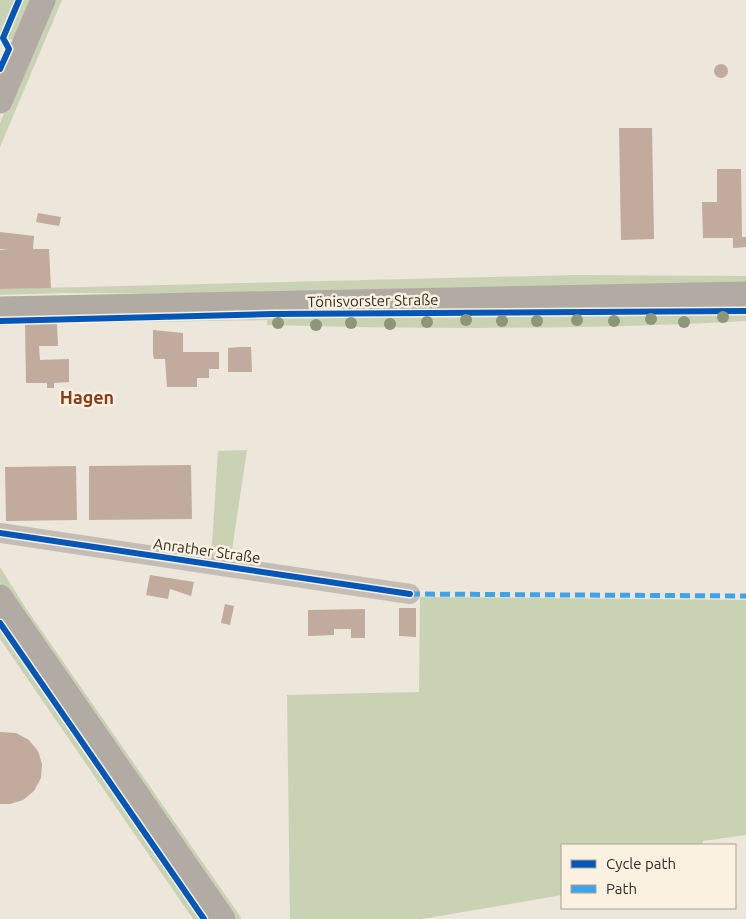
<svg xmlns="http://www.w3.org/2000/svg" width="746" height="919" viewBox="0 0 746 919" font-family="Ubuntu,sans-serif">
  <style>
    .green { fill: #cad2b4 }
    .building { fill: #c1ab9c }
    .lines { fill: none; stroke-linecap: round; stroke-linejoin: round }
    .minor { stroke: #c4bdb6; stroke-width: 20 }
    .major { stroke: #b2aba4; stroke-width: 25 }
    .quiet { stroke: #3ea3eb; stroke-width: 5; stroke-dasharray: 10 5; stroke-linecap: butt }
    .cycleway-casing { stroke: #faf1e1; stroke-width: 9 }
    .cycleway { stroke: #0057b8; stroke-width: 6 }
    .tree { fill: #8d9677 }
    .labels { text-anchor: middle; stroke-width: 5; stroke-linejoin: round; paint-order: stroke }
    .street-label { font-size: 15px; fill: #342b24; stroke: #faf1e1 }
    .quarter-label { font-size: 18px; font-weight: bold; fill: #883c18; stroke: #faf1e1 }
  </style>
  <rect width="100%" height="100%" fill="#ece6db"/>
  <g class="green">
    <path d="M0 0H38L22 38 0 41Z"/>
    <path d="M51 0H62L0 147V123Z"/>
    <path d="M575 275 746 276V285L280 294 65 293 0 295V289Z"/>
    <path d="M746 302V321C587 330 426 329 267 325V320L18 324 0 326V318Z"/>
    <path d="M247 450 230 563 211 560 218 451Z"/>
    <path d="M0 567 25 607 242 919H233L0 583Z"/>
    <path d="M420 597 746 600V835L703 841 702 845H562V895L422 919H290L287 695 419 692Z"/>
    <path d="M0 611 214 919H193L0 639Z"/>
  </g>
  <g class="building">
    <circle cx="721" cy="71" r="7"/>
    <path d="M619 128H652L654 239 621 240Z"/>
    <path d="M717 169H741L742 237H746V247L733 248V238H703L702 202H717Z"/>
    <path d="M38 213 61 217 59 226 36 222Z"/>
    <path d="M0 232 34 236 33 249H49L51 288 0 289V250H9L0 249Z"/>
    <path d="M57 323 58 346H39L40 360 69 359V382L54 383V388H47V383H26L25 324Z"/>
    <path d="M153 330 183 333V352H219V369H209V378H197V387H167L165 359H154L153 354Z"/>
    <path d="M240 347H251L252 372H228V348Z"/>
    <path d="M191 465 192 519 89 520V466Z"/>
    <path d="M76 466 77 520 6 521 5 467Z"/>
    <path d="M150 575 194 582 191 596 170 589 168 599 146 595Z"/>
    <path d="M225 604 234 606 230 625 221 623Z"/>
    <path d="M399 608H416V637L399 636Z"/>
    <path d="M365 609V638H351V629H334V635L308 636V610Z"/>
    <path d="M0 732 16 733 29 740 38 751 42 764 41 778 34 791 23 800 10 804H0Z"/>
  </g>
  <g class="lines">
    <path class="minor" d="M0 533 410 594"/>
    <g class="major">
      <path d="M0 101 43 0"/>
      <path d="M0 309 746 294"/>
      <path d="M0 597 223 919"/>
    </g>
    <path class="quiet" d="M410 594 746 596"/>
    <g class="cycleway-casing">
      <g id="cycleway">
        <path d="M0 69 9 49 3 38 19 0"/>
        <path d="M0 321 273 314 746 311"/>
        <path d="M0 533 410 594"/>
        <path d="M0 623 204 919"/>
      </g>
    </g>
    <use href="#cycleway" class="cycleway"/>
  </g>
  <g class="tree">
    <circle cx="723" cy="317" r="6"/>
    <circle cx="651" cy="319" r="6"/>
    <circle cx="466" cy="320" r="6"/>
    <circle cx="577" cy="320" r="6"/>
    <circle cx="502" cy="321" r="6"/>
    <circle cx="537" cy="321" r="6"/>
    <circle cx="614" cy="321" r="6"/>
    <circle cx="427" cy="322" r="6"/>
    <circle cx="684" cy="322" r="6"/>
    <circle cx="278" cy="323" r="6"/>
    <circle cx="351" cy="323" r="6"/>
    <circle cx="390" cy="324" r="6"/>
    <circle cx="316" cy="325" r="6"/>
  </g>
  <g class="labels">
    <g class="street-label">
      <text transform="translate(373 301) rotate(-1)" y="5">Tönisvorster Straße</text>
      <text transform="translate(207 551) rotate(8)" y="5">Anrather Straße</text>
    </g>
    <g class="quarter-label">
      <text x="87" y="404">Hagen</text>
    </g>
  </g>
  <rect x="561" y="844" width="175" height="65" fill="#faf1e1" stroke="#aba295"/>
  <rect x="571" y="860" width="25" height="8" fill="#0057b8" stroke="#aba295"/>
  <text x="606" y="869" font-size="15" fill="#342b24">Cycle path</text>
  <rect x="571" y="885" width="25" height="8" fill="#3ea3eb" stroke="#aba295"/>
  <text x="606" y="894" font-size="15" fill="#342b24">Path</text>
</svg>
